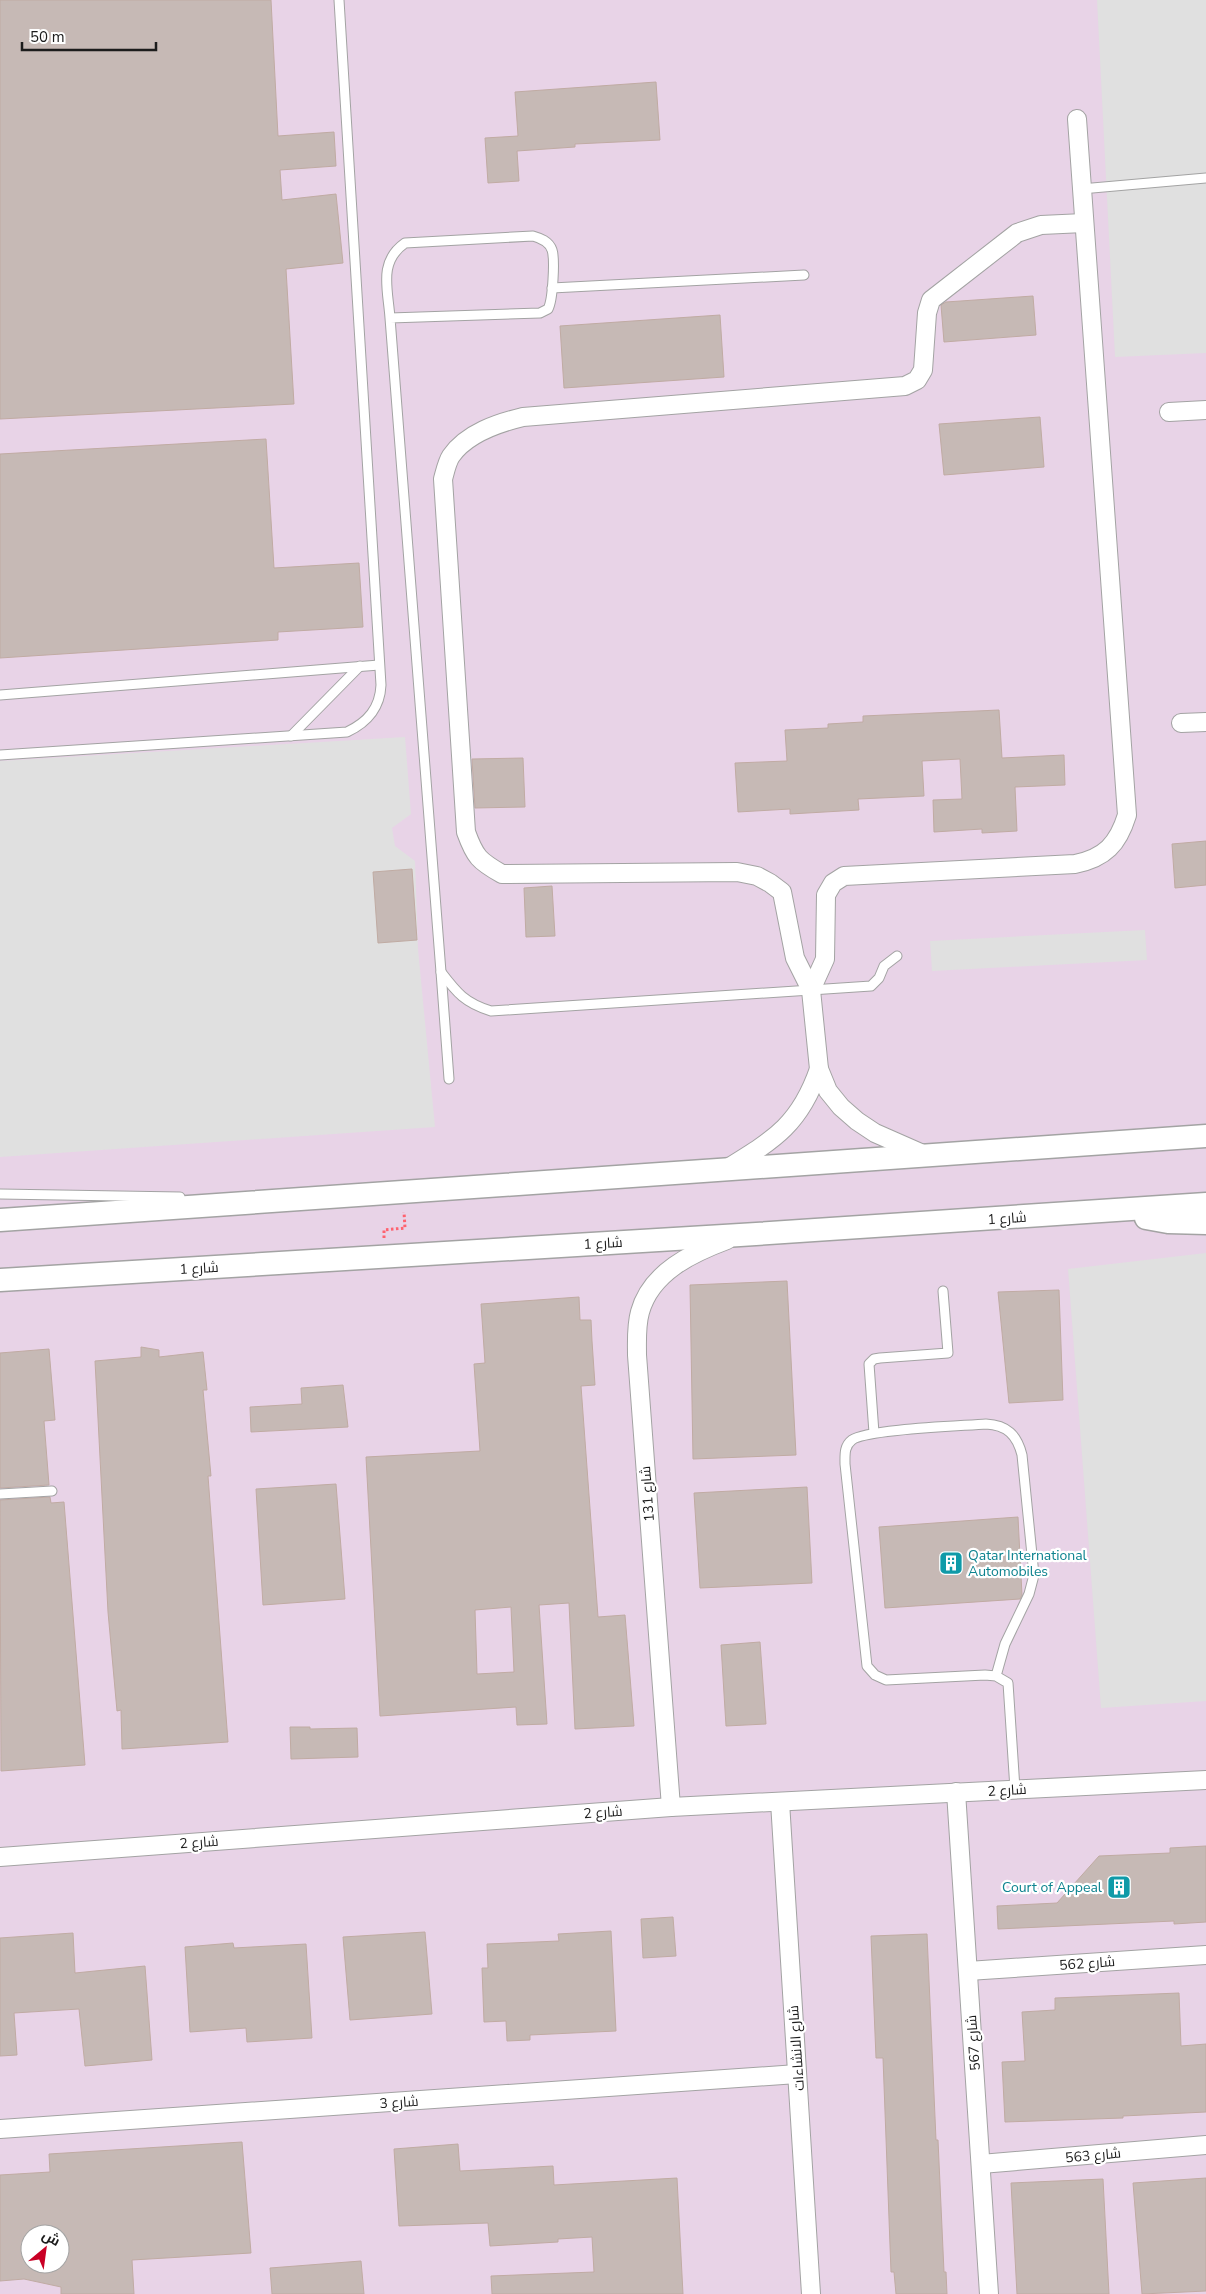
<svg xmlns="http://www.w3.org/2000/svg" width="1206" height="2294" viewBox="0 0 1206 2294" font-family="'Nunito Sans',Cairo,sans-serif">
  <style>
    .industrial { fill: #e8d3e7; fill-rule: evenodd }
    .parking { fill: #e0e0e0 }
    .building { fill: #c6b9b5; stroke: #c0aba3; fill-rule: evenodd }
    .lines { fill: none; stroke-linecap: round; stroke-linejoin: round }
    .service-casing { stroke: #a3a3a3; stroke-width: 11 }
    .minor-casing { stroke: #a3a3a3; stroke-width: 20 }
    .tertiary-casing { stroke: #a3a3a3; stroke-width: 25 }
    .path { stroke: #fe626f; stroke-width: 3; stroke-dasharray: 2.5 2.5; stroke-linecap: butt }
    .service { stroke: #fff; stroke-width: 9 }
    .minor { stroke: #fff; stroke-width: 18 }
    .tertiary { stroke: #fff; stroke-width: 22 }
    .labels { text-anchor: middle; stroke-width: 4.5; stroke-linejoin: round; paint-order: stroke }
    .street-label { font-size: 14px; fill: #1c1c1c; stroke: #fff }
    .culture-label { font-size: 14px; fill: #0d838f; stroke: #fff; text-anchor: start }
  </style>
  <rect width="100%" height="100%" fill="#eee8e1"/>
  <path class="industrial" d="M0 0H1206V2294H0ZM30 2234H60V2264H30Z"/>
  <g class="parking">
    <path d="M1097 0H1206V353L1115 357Z"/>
    <path d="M405 737 411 814 392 828 395 846 415 861 418 949 435 1127 0 1157V761Z"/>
    <path d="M1145 930 1147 960 932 971 930 941Z"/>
    <path d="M1206 1253V1701L1101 1708 1068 1269Z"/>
  </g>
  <g class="building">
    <path d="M0 0H271L278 136 334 132 336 166 280 170 282 200 336 194 343 263 286 269 294 404 0 419Z"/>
    <path d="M656 82 660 140 575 144V147L517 151 519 181 488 183 485 138 518 136 515 92Z"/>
    <path d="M1033 296 1036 335 944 342 941 305 946 302Z"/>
    <path d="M720 315 724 377 564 388 560 326Z"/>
    <path d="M1040 417 1044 467 944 475 939 424Z"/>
    <path d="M266 439 274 568 359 563 363 627 278 632V640L0 658V454Z"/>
    <path d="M999 710 1002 758 1064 755 1065 785 1015 787 1017 831 982 833V829L934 832 933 800 962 799 960 759 922 761 924 796 858 799 859 810 790 814V809L738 812 735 763 787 761 785 730 828 728V724L863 722V716Z"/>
    <path d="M523 758 525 807 475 808 472 759Z"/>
    <path d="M1206 841V885L1175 888 1172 844Z"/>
    <path d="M412 869 417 940 378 943 373 872Z"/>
    <path d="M552 886 555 936 526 937 524 888Z"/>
    <path d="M787 1281 796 1455 693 1459 690 1285Z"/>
    <path d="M1059 1290 1063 1400 1009 1403 998 1292Z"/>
    <path d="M579 1297 580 1320H591L592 1341 595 1385 581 1386 598 1617 625 1615 634 1726 575 1729 569 1603 539 1605 547 1724 517 1725 516 1707 380 1716 366 1457 480 1451 474 1364 485 1363 481 1304ZM511 1607 514 1672 477 1674 475 1610Z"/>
    <path d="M141 1347 159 1350V1357L203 1352 207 1390H203L211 1476H208L228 1742 122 1749 121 1710 117 1711 108 1612 95 1361 141 1357Z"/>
    <path d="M49 1349 55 1420 44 1421 49 1485 0 1488V1353Z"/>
    <path d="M343 1385 348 1427 251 1432 250 1407 302 1404 301 1388Z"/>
    <path d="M336 1484 345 1599 263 1605 256 1489Z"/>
    <path d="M807 1487 812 1583 700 1588 694 1493Z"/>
    <path d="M50 1497 51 1503 64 1502 85 1765 1 1771 0 1500Z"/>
    <path d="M1018 1517 1022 1595 1020 1599 885 1608 879 1527Z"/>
    <path d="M760 1642 766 1724 726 1726 721 1645Z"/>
    <path d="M290 1727H310V1729L357 1728 358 1757 291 1759Z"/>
    <path d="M1206 1846V1922L1174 1924V1921L998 1929 997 1906 1057 1903 1099 1856 1170 1853V1848Z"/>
    <path d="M673 1917 676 1956 643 1958 641 1919Z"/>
    <path d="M611 1931 616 2031 530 2035V2040L507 2041 506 2021 484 2022 482 1968H488L487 1944 559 1941 558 1934Z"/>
    <path d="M425 1932 432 2014 350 2020 343 1937Z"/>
    <path d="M73 1933 75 1973 145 1966 152 2060 85 2066 79 2009 14 2013 17 2055 0 2056V1938Z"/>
    <path d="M927 1934 936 2140H938L944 2272H946L947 2294H896L894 2272H891L883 2058H876L871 1936Z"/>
    <path d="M233 1943 234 1948 306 1944 312 2038 247 2042 246 2028 190 2032 185 1947Z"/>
    <path d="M1179 1993 1181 2046 1206 2044V2112L1123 2116V2118L1005 2122 1002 2062 1025 2061 1022 2012 1055 2010V1998Z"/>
    <path d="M242 2142 251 2253 132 2260 134 2294H61V2287L24 2279 0 2281V2175L50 2172 49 2154ZM30 2234H60V2264H30Z"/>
    <path d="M458 2144 460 2171 553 2166 554 2185 677 2178 683 2294H492L491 2276 594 2272 592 2237 558 2239V2242L490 2246 488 2223 399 2226 394 2149Z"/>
    <path d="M1206 2178V2291L1142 2294 1133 2183Z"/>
    <path d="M1103 2179 1109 2294H1017L1011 2183Z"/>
    <path d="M361 2261 364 2294H272L270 2268Z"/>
  </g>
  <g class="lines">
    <g class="service-casing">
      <g id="service">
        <path d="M1081 189 1206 178"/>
        <path d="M552 288 804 275"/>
        <path d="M390 318 540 313 548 309C553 300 555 259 552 250 549 241 540 238 533 236L405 243C378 262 388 289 390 318L441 972 449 1079"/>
        <path d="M0 695 379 665"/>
        <path d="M291 736 360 666"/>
        <path d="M0 755 347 732C368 722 380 708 381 685L339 0"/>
        <path d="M441 972C457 993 465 1003 491 1011L871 986 879 978 884 966 897 956"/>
        <path d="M0 1194 180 1197"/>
        <path d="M874 1433 869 1364 874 1359 880 1358 948 1353 943 1291"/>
        <path d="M0 1494 52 1491"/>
        <path d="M996 1676 1005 1644 1029 1594 1034 1575 1022 1455C1017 1435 1007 1425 986 1424 962 1426 867 1429 852 1440 844 1446 845 1455 845 1464L867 1666 875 1675 886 1680 985 1675 996 1676 1008 1683 1015 1789"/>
      </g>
    </g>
    <g class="minor-casing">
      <g id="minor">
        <path d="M1169 412 1206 410"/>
        <path d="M1181 723 1206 722"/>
        <path d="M811 990 825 959 826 895 833 883 844 876 1075 864C1105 858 1118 844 1127 815L1077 119"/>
        <path d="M925 1155 875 1133 857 1121 841 1107 828 1091 819 1069 811 990 795 958 782 892 770 883 757 876 737 872 502 874C479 861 475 857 466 832L443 479C445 472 447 462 451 456 467 433 498 423 523 417L905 386 917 380 923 370 927 313 931 300 1017 233 1041 225 1084 223"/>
        <path d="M728 1168C775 1139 800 1124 819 1069"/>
        <path d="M956 1792 989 2294"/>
        <path d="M780 1802 811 2294"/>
        <path d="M671 1807 637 1355C637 1341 636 1326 640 1312 651 1272 692 1253 727 1240"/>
        <path d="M0 1857 671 1807 1206 1780"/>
        <path d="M968 1971 1206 1955"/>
        <path d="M0 2129 797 2074"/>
        <path d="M981 2164 1206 2145"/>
      </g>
    </g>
    <g class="tertiary-casing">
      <g id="tertiary">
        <path d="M1146 1218 1168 1222 1206 1223"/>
        <path d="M0 1220 1206 1136"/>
        <path d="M0 1280 740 1235 1206 1204"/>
      </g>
    </g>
    <path class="path" d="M384 1238V1230L405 1228 404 1212"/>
    <use href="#service" class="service"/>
    <use href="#minor" class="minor"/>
    <use href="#tertiary" class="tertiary"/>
  </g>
  <defs>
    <g id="building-square" transform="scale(1.25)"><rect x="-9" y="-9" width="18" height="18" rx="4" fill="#0f9aa8" stroke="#fff"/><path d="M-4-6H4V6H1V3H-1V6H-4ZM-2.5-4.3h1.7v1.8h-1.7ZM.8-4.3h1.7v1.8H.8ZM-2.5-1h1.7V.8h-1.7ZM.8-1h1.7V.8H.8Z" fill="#fff"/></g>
  </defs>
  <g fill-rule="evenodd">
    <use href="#building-square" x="951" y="1563"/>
    <use href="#building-square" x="1119" y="1887"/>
  </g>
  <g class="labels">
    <g class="street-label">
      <text transform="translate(1007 1218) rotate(-4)" y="5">شارع 1</text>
      <text transform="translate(603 1243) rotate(-3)" y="5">شارع 1</text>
      <text transform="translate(199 1268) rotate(-3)" y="5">شارع 1</text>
      <text transform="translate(647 1494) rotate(-94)" y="5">شارع 131</text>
      <text transform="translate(1007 1790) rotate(-3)" y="5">شارع 2</text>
      <text transform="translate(603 1812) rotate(-4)" y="5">شارع 2</text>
      <text transform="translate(199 1842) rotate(-4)" y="5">شارع 2</text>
      <text transform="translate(1087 1963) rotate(-4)" y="5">شارع 562</text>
      <text transform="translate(973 2043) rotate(-94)" y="5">شارع 567</text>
      <text transform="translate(796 2048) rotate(-94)" y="5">شارع الانشاءات</text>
      <text transform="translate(399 2102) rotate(-4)" y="5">شارع 3</text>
      <text transform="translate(1093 2155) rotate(-5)" y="5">شارع 563</text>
    </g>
    <g class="culture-label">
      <text x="968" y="1560">Qatar International<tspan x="968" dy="16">Automobiles</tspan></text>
      <text x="1102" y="1892" text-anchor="end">Court of Appeal</text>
    </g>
  </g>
  <g transform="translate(45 2249) rotate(29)"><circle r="24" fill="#ffffff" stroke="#a4a4a4"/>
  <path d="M0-4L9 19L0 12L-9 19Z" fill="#c90025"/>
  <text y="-8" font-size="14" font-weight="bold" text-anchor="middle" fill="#1c1c1c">ش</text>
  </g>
  <path d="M22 42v8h134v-8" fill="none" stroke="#1c1c1c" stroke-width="2.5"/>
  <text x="30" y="42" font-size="15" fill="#1c1c1c" stroke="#ffffff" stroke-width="4" paint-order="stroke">50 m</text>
</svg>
